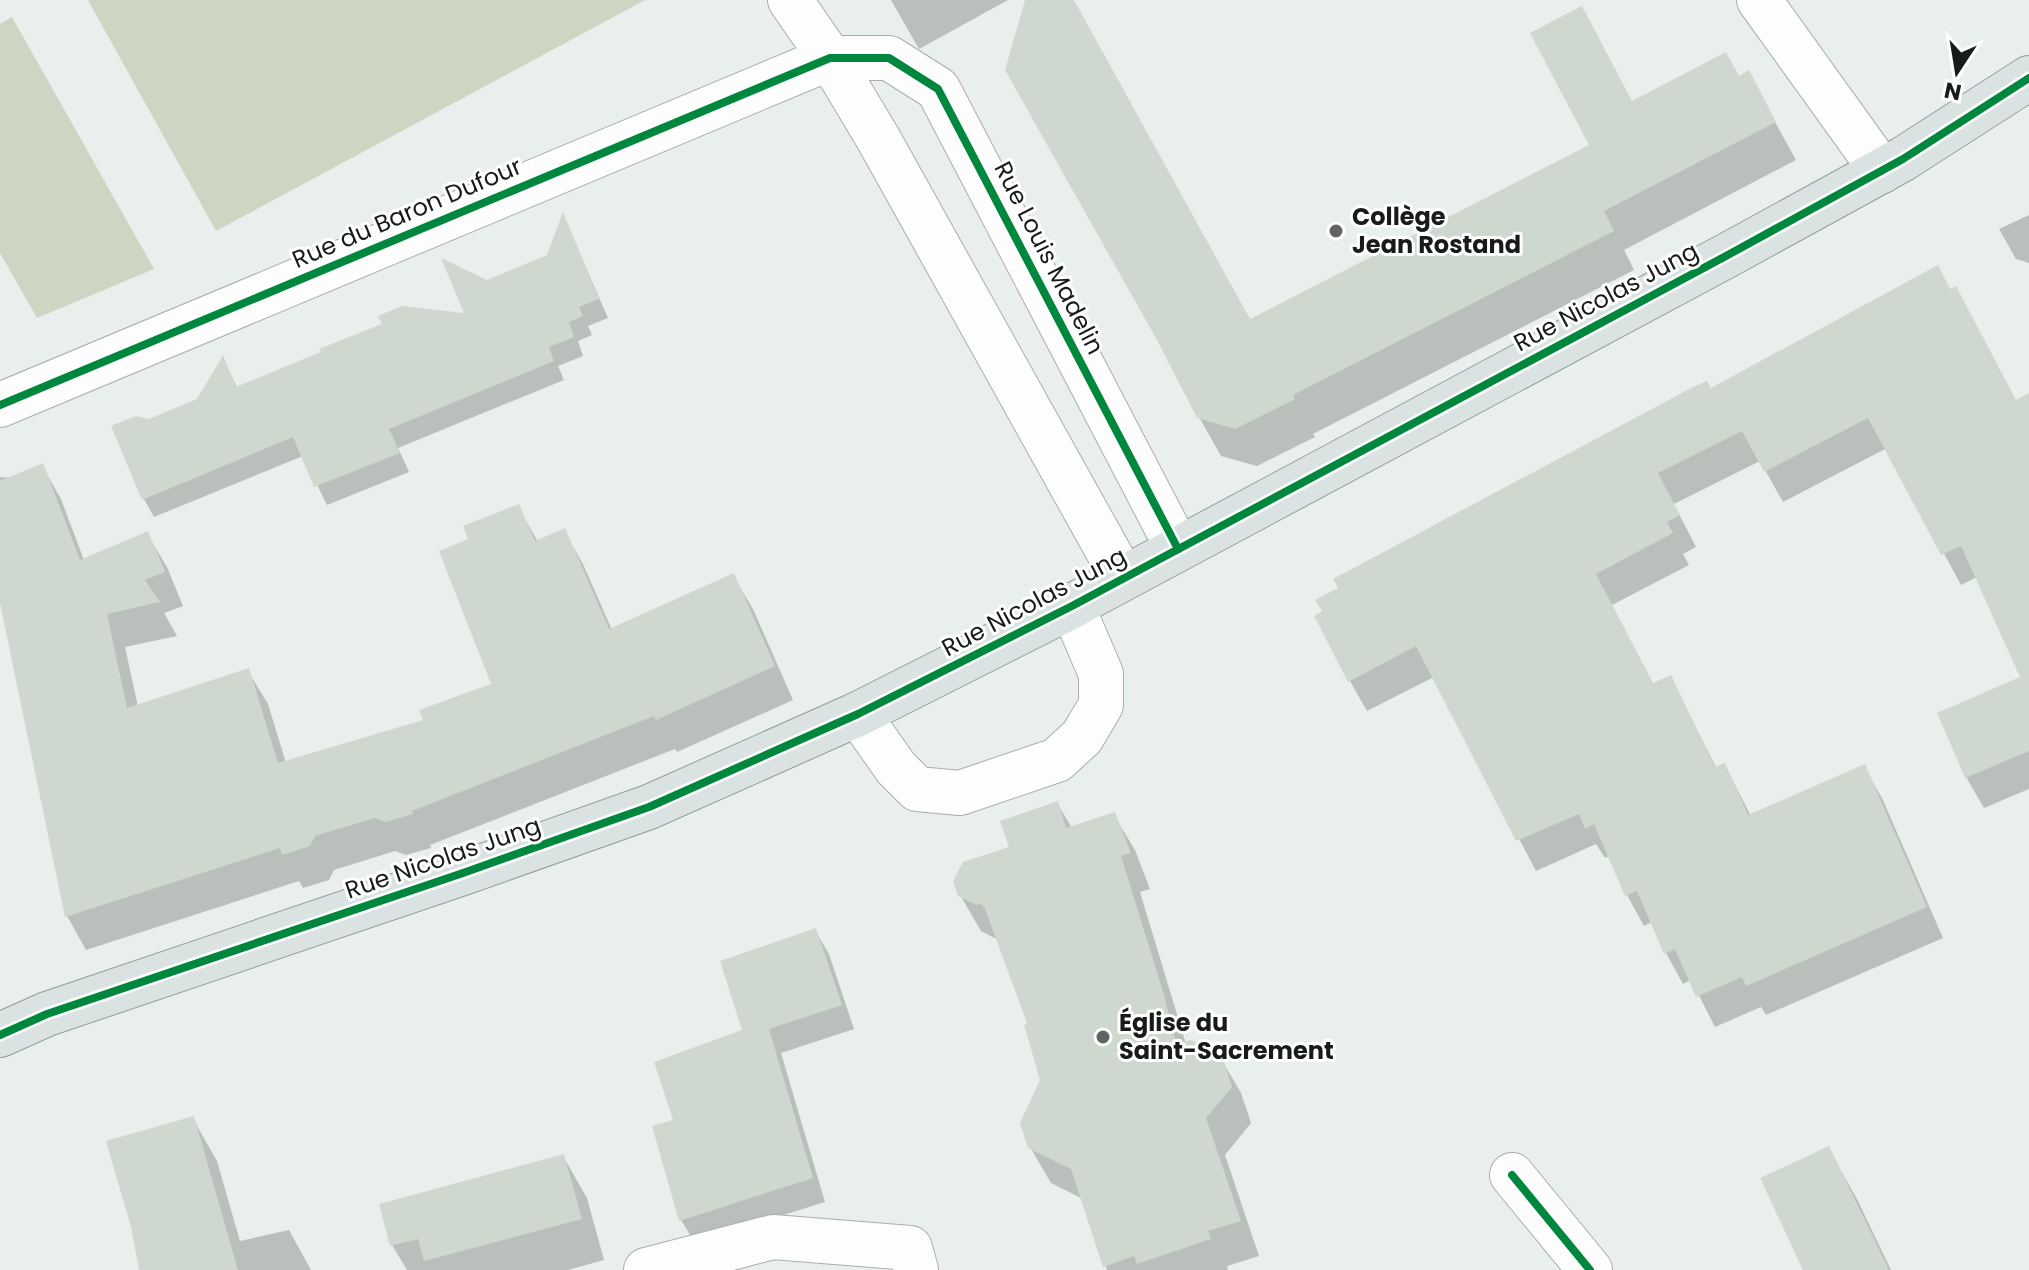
<svg xmlns="http://www.w3.org/2000/svg" width="2029" height="1270" viewBox="0 0 2029 1270" font-family="Poppins,sans-serif">
  <style>
    .green { fill: #cdd5c3 }
    .shadow { fill: #0003 }
    .building { fill: #cfd8cf }
    .lines { fill: none; stroke-linecap: round; stroke-linejoin: round }
    .minor-casing { stroke: #a9aeab; stroke-width: 46 }
    .major-casing { stroke: #8e9f9c; stroke-width: 46 }
    .minor { stroke: #fcfdfc; stroke-width: 44 }
    .major { stroke: #dae3e2; stroke-width: 44 }
    .cycleway-casing { stroke: #fff; stroke-width: 13 }
    .cycleway { stroke: #00873e; stroke-width: 8 }
    .poi-dot { fill: #606563; stroke: #fff; stroke-width: 3 }
    .labels { text-anchor: middle; stroke-width: 6; stroke-linejoin: round; paint-order: stroke }
    .street-label { font-size: 24px; fill: #171b19; stroke: #fff }
    .poi-label { font-size: 24px; font-weight: bold; fill: #171b19; stroke: #fff; text-anchor: start }
  </style>
  <rect width="100%" height="100%" fill="#e9efec"/>
  <g class="green">
    <path d="M88 0H645L216 231Z"/>
    <path d="M12 17 154 269 37 318 0 253V24Z"/>
  </g>
  <g class="shadow">
    <path d="M891 0H1008L919 49Z"/>
    <path d="M1027 0H1050L1250 321 1592 146 1633 103 1739 78 1748 73 1796 160 1624 250 1634 270 1313 434 1315 437 1257 466 1221 456 1199 417Z"/>
    <path d="M2029 215V263L2016 259 1999 229Z"/>
    <path d="M564 217 608 318 588 326 592 335 578 341 583 356 558 366 564 380 398 448 409 472 327 505 303 456 154 517 144 499 150 422 198 401 223 359 238 389 467 315 487 282 549 257Z"/>
    <path d="M1710 390 2016 402 2029 395V789L1984 808 1966 777 1940 714 2023 678 1977 577 1961 585 1887 448 1783 502 1760 461 1674 504 1696 547 1683 554 1689 565 1612 605 1653 685 1670 677 1717 769 1725 766 1751 816 1864 767 1882 798 1943 938 1766 1015 1761 1007 1715 1027 1691 980 1683 984 1666 953 1652 922 1644 926 1627 895 1609 856 1605 858 1596 844 1536 871 1434 677 1367 711 1350 681Z"/>
    <path d="M42 466 61 499 84 560 147 534 167 567 183 606 164 613 177 636 125 647 138 707 248 671 268 704 286 763 426 721 493 685 471 540 518 507 538 542 564 531 583 564 612 630 733 576 753 609 793 700 677 752 675 749 430 845 431 848 406 855 395 851 334 870 329 880 303 888 299 881 86 950 67 916 0 597V477L13 478Z"/>
    <path d="M1057 803 1072 828 1114 815 1135 850 1150 889 1140 892 1186 1044 1220 1057 1241 1093 1251 1123 1225 1155 1259 1256 1227 1266 1228 1270H1107L1083 1199 1051 1183 1030 1147 1043 1080 1029 1024 998 940 981 931 960 895Z"/>
    <path d="M815 930 829 954 854 1029 781 1053 825 1202 695 1243 681 1220 675 1122 745 1031Z"/>
    <path d="M193 1119 217 1161 240 1241 289 1230 311 1270H141Z"/>
    <path d="M1828 1148 1857 1199 1891 1270H1805Z"/>
    <path d="M563 1156 587 1198 604 1260 568 1270H407L392 1245Z"/>
  </g>
  <g class="building">
    <path d="M1025 0H1074L1250 319 1589 145 1530 33 1582 6 1632 101 1726 52 1739 76 1749 70 1776 122 1604 211 1614 231 1293 395 1295 399 1235 429 1197 418 1157 340 1005 70Z"/>
    <path d="M563 212 599 299 579 307 583 316 569 322 574 337 549 347 554 361 389 429 400 453 314 487 293 437 142 500 111 426 136 416 149 419 197 399 223 355 236 387 321 352 319 349 382 324 378 316 402 306 464 313 441 258 487 280 547 255Z"/>
    <path d="M1938 265 1950 289 1956 286 2016 400 2029 393V751L1965 778 1937 713 2020 677 1961 546 1941 555 1868 418 1764 472 1742 431 1658 473 1680 515 1667 522 1673 533 1596 574 1653 683 1671 675 1715 767 1725 763 1748 815 1865 764 1927 907 1746 986 1742 977 1696 997 1675 949 1664 954 1637 891 1625 896 1594 824 1585 829 1579 814 1516 841 1416 646 1348 682 1314 616 1322 611 1315 600 1338 588 1333 579 1693 387 1707 381 1711 388Z"/>
    <path d="M43 463 80 560 148 531 165 572 145 580 160 602 107 614 127 708 249 668 278 763 423 720 419 710 491 684 439 551 468 539 463 526 519 504 535 541 565 528 609 629 734 573 775 666 656 720 654 716 412 811 413 814 386 822 375 818 315 836 310 846 282 855 280 848 65 917 0 603V481Z"/>
    <path d="M1058 801 1066 828 1115 812 1131 853 1121 856 1164 995 1176 1044 1191 1040 1222 1055 1232 1087 1206 1118 1241 1221 1208 1231 1211 1239 1137 1264 1134 1256 1103 1267 1071 1169 1028 1148 1020 1123 1040 1080 1024 1025 1027 1023 985 909 981 904 976 905 958 896 953 881 963 862 1009 847 1000 821Z"/>
    <path d="M816 928 842 1005 769 1029 813 1178 679 1221 652 1126 673 1120 654 1062 742 1030 720 961Z"/>
    <path d="M194 1116 238 1270H139L131 1227 106 1141Z"/>
    <path d="M1829 1146 1889 1270H1803L1760 1178Z"/>
    <path d="M564 1154 582 1219 424 1261 418 1239 390 1246 379 1204Z"/>
  </g>
  <g class="lines">
    <g class="minor-casing">
      <g id="minor">
        <path d="M790 0 830 58 879 140 1123 578"/>
        <path d="M1759 0 1882 171"/>
        <path d="M0 405 830 58H889L938 89 1178 549"/>
        <path d="M858 714 896 768 917 789 960 793 1057 760 1082 737 1101 705V674L1072 606"/>
        <path d="M1512 1175 1590 1270"/>
        <path d="M646 1270 773 1237 910 1248 916 1270"/>
      </g>
    </g>
    <g class="major-casing">
      <path id="major" d="M0 1035 47 1014 463 873 649 807 858 714 1072 606 1726 256 1903 159 2029 78"/>
    </g>
    <use href="#minor" class="minor"/>
    <use href="#major" class="major"/>
    <g class="cycleway-casing">
      <g id="cycleway">
        <path d="M0 405 830 58H889L938 89 1178 549"/>
        <path d="M0 1035 47 1014 463 873 649 807 858 714 1072 606 1726 256 1903 159 2029 78"/>
        <path d="M1512 1175 1590 1270"/>
      </g>
    </g>
    <use href="#cycleway" class="cycleway"/>
  </g>
  <g class="poi-dot">
    <circle cx="1336" cy="231" r="8"/>
    <circle cx="1103" cy="1037" r="8"/>
  </g>
  <g class="labels">
    <g class="street-label">
      <text transform="translate(407 213) rotate(-23)" y="8">Rue du Baron Dufour</text>
      <text transform="translate(1049 258) rotate(63)" y="8">Rue Louis Madelin</text>
      <text transform="translate(1606 297) rotate(-28)" y="8">Rue Nicolas Jung</text>
      <text transform="translate(1034 602) rotate(-28)" y="8">Rue Nicolas Jung</text>
      <text transform="translate(443 858) rotate(-19)" y="8">Rue Nicolas Jung</text>
    </g>
    <g class="poi-label">
      <text x="1352" y="225">Collège<tspan x="1352" dy="28">Jean Rostand</tspan></text>
      <text x="1119" y="1031">Église du<tspan x="1119" dy="28">Saint-Sacrement</tspan></text>
    </g>
  </g>
  <g transform="translate(1957 72) rotate(192)" stroke="#ffffff" stroke-width="6" paint-order="stroke">
  <path d="M0-6L14 30L0 20L-14 30Z" fill="#171b19"/>
  <text y="-12" font-size="22" font-weight="bold" text-anchor="middle" fill="#171b19">N</text>
  </g>
</svg>
